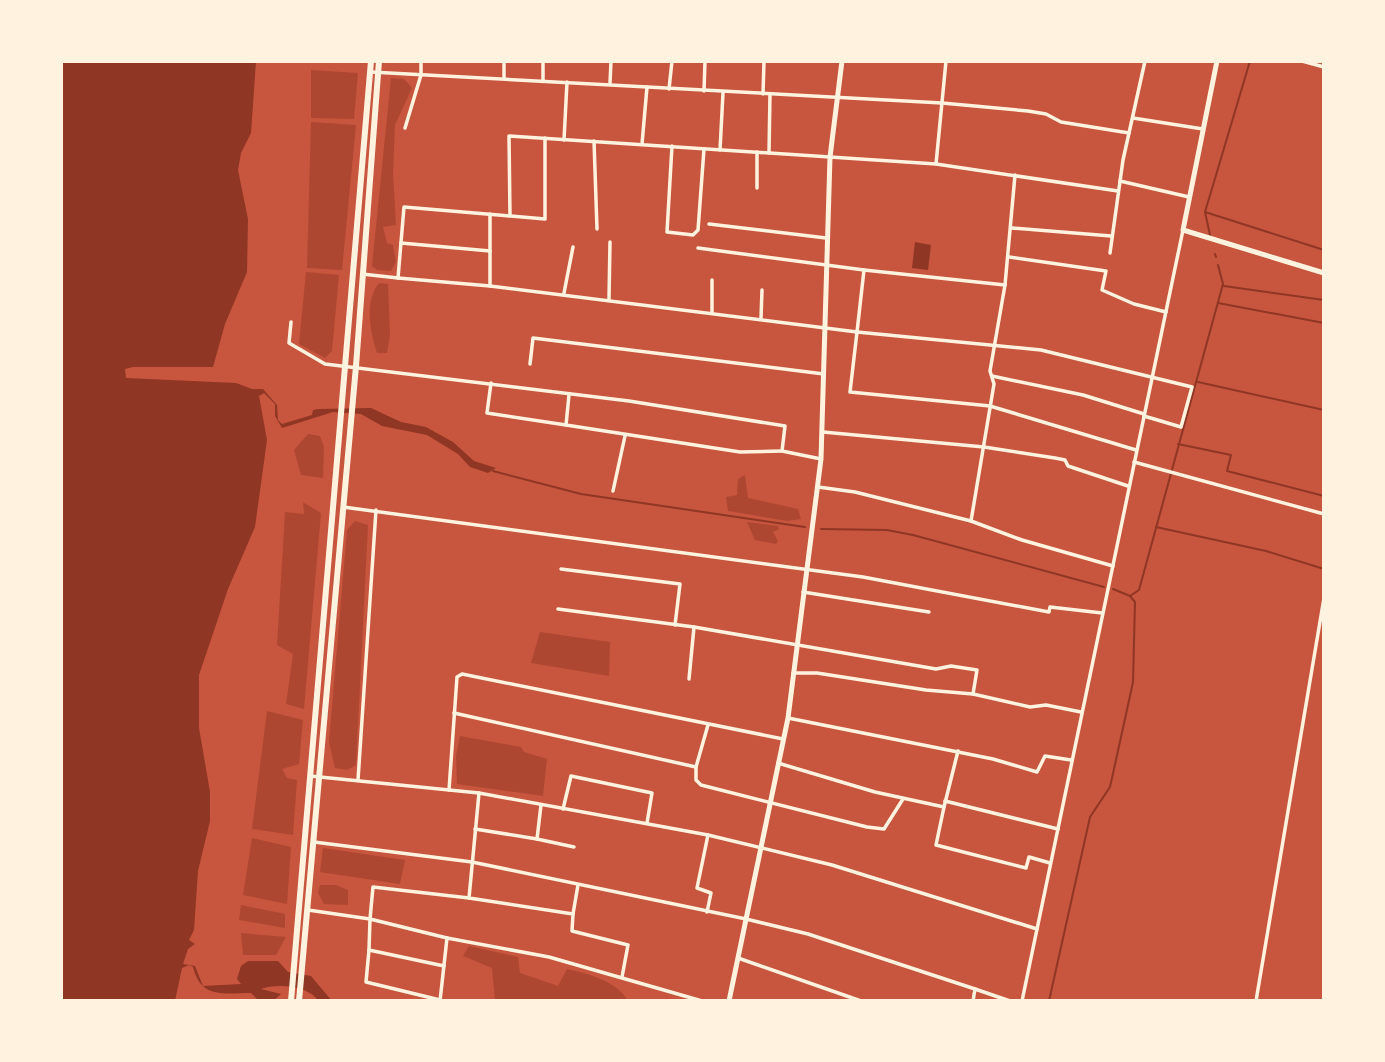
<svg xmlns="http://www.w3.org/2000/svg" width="1385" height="1062" viewBox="0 0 1385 1062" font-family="Commissioner,sans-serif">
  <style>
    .green { fill: #ae4732 }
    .water { fill: #8f3625 }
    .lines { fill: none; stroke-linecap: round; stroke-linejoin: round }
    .stream { stroke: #8f3625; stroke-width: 2 }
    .minor { stroke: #fff3e0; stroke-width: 3.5 }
    .tertiary { stroke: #fff3e0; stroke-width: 5 }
    .secondary { stroke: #fff3e0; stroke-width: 5 }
    .trunk { stroke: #fff3e0; stroke-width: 6 }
  </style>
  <rect width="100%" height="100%" fill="#c8553d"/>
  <g class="green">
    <path d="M311 70 358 73 354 119 311 118Z"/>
    <path d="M391 78 404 79 412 88 395 125 393 174 396 225 383 227 387 243 393 245 396 262 391 271 377 270 372 266Z"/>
    <path d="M311 122 356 125 342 270 307 268Z"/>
    <path d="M306 272 339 275 332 351 325 358 299 344Z"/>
    <path d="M379 283 388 284 390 335 387 353H377C370 331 364 302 379 283Z"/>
    <path d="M308 434 320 436 324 447 323 478 301 475 294 450Z"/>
    <path d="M745 475 748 498 798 509 801 519 787 521 728 511 726 497 737 495 738 479Z"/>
    <path d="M303 502 321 513 304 709 286 704 293 654 277 645 285 512 304 514Z"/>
    <path d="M355 521 368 525 356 765 347 770 335 768 329 742 347 530Z"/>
    <path d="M747 522 778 526 779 529 773 532 778 541 776 544 755 540Z"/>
    <path d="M540 632 610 642 609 676 531 663Z"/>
    <path d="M267 711 303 720 299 764 282 769 287 778 297 780 293 835 252 829Z"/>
    <path d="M460 736 521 747 524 752 547 759 543 796 457 784 456 756Z"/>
    <path d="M252 838 291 847 287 904 243 895Z"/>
    <path d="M323 848 405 860 400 884 320 872Z"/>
    <path d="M320 885H336L348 890V905L324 904 318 893Z"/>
    <path d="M241 905 285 914V928L239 920Z"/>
    <path d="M241 933 286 937 276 955H243Z"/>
    <path d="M469 946 518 957 520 973 558 986 567 969C589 974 617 981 628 1001H495L492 968 463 956Z"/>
  </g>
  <g class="water">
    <path d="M61 61H256L251 133 241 153 238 170 248 219 247 272 225 324 213 367H133L125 369 126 378 236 383 252 389H263L277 405 278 420 282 424 312 415 313 410 319 409 371 408 401 422 426 427 453 442 474 461 496 468 488 473 470 467 458 454 427 435 382 426 361 414 333 412 282 428 275 416V404L264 393 259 396 267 440 255 527 228 589 199 675V728L210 792V821L198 871 194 930 189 940 195 944 188 949 183 964 195 966 203 986 241 984 237 979 241 966 248 961H278L288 972 311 976 332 1001H318C310 986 276 983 261 989L281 994 273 1001 258 1000 251 993C223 993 201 999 193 967L189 965 182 968 175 1001H61Z"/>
    <path d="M915 242 931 245 928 270 912 268Z"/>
  </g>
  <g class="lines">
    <g class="stream">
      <path d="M1205 212 1324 250"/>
      <path d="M1210 235 1205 212 1250 61"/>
      <path d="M1215 254 1216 257"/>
      <path d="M1224 286 1324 300"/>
      <path d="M1218 303 1324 323"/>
      <path d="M1198 382 1324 410"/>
      <path d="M1178 444 1231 455 1227 471 1324 496"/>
      <path d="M493 471 581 494 805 527"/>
      <path d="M1156 527 1266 551 1324 569"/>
      <path d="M821 529 887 530 913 535 1104 587"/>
      <path d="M1130 596 1139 590 1223 284 1218 265"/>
      <path d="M1049 1001 1090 817 1110 787 1123 728 1133 682 1135 602 1130 596 1113 589"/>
    </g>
    <g class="minor">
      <path d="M1302 61 1324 67"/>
      <path d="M371 72 942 103 1028 111 1046 114 1061 122 1129 133"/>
      <path d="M504 78V61"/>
      <path d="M543 81V61"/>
      <path d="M610 83 611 61"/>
      <path d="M669 89 672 61"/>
      <path d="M704 91 705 61"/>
      <path d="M763 94 764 61"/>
      <path d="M1133 118 1203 129"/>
      <path d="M405 128 421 75V61"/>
      <path d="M564 140 567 82"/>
      <path d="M594 141 597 229"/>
      <path d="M642 144 647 87"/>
      <path d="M672 146 667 232 693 235 698 230 704 149"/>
      <path d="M720 150 723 93"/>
      <path d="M769 153 770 94"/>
      <path d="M936 164 946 61"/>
      <path d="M1120 181 1189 197"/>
      <path d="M757 188V152"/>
      <path d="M510 216 509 136 936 164 1118 191"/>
      <path d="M709 224 826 238"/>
      <path d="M1012 228 1111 236"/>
      <path d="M401 243 490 251"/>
      <path d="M698 248 864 270"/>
      <path d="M1110 253 1123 160 1145 61"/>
      <path d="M1009 257 1106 271 1102 290 1134 304 1166 312"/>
      <path d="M362 274 398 278 404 207 545 219V138"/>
      <path d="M398 278 490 286V214"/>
      <path d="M490 286 857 332 864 270 1005 285"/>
      <path d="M564 293 573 247"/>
      <path d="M609 299 610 242"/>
      <path d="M712 312V280"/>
      <path d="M761 318 762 290"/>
      <path d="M291 322 289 343 325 364 629 401 785 426 782 451 821 459"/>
      <path d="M530 364 533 338 824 374"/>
      <path d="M992 376 1083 395 1144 414"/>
      <path d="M491 383 487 413 566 425"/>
      <path d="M569 395 566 425 740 452 782 451"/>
      <path d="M823 432 984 447 1055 458 1065 460 1068 466 1128 486"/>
      <path d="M1136 450 990 406 850 392 857 332 1041 350 1192 387 1181 427 1144 416"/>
      <path d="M1134 462 1324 514"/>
      <path d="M818 487 855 492 971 521 994 384 990 371 1005 285 1015 175"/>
      <path d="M613 491 625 436"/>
      <path d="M343 507 863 577 1049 612 1050 607 1102 613"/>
      <path d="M971 521 1022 540 1113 566"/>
      <path d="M561 569 680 584 675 625"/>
      <path d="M803 592 929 612"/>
      <path d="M558 609 694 627 936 669 951 666 977 670 973 694 1030 707 1046 705 1081 712"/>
      <path d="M793 673H817L926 690 973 694"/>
      <path d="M689 679 694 627"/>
      <path d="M454 713 696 767"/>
      <path d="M788 718 993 759 1037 772 1045 756 1071 760"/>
      <path d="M708 725 696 767V780L701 785 867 827 884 829 903 799"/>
      <path d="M778 763 875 792 944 807 958 751"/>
      <path d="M310 776 479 793 708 835 832 865 1037 929"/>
      <path d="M358 780 376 510"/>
      <path d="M449 790 457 677 462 674 783 739"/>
      <path d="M479 793 469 898 573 914 572 931 628 945 622 977"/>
      <path d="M945 801 1058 829"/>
      <path d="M944 807 936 845 1026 868 1029 857 1050 863"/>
      <path d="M563 809 571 776 652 793 647 823"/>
      <path d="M475 829 537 839 541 805"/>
      <path d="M537 839 574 847"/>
      <path d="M314 842 472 862 746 919 808 934 975 989"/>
      <path d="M308 910 370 919 373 887 469 898"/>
      <path d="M707 912 711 893 697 888 708 835"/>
      <path d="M573 914 578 885"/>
      <path d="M369 950 370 919 447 938"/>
      <path d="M738 958 861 1001"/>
      <path d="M440 1000 366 982 369 950 444 966"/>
      <path d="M440 1001 447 938 549 957 702 1001"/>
      <path d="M973 1001 975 989 1010 1001"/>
      <path d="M1022 1001 1183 230"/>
      <path d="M1256 1001 1324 598"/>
    </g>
    <path class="tertiary" d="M729 1001 788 718 821 459 830 157 842 61"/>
    <path class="secondary" d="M1217 61 1183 230 1324 273"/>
    <g class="trunk">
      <path d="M291 1001 371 61"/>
      <path d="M299 1001 356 366 379 61"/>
    </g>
  </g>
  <rect width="1385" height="1062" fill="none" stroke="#fff3e0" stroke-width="126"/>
</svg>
